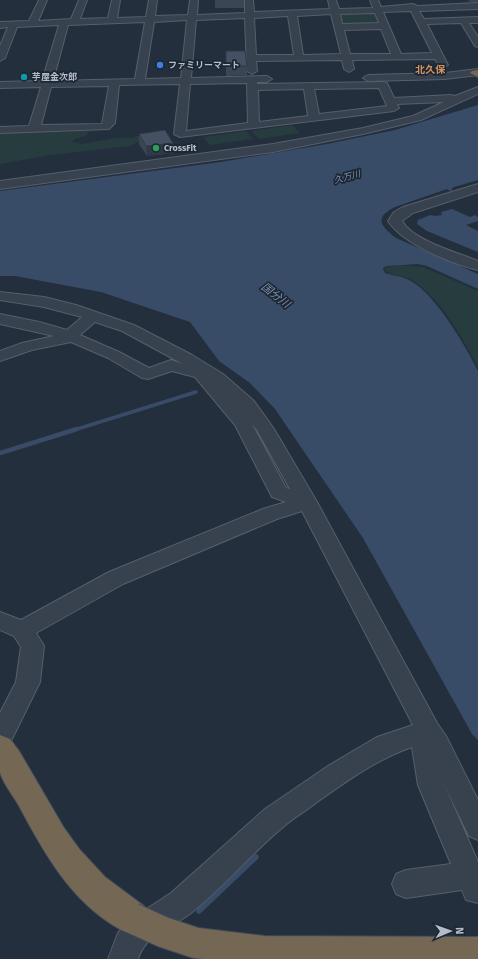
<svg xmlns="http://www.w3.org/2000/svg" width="478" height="959" viewBox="0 0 478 959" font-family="'Fira Sans','Noto Sans JP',sans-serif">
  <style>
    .green { fill: #263c3f }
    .water { fill: #394c67 }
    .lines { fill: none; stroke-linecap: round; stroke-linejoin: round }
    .stream-far2 { stroke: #394c67; stroke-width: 3.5 }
    .stream-far1 { stroke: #394c67; stroke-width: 4.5 }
    .stream { stroke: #394c67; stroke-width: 5.5 }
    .minor-casing { stroke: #565f6c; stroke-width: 2 }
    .highway-casing { stroke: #434c59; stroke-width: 2 }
    .minor { fill: #38414e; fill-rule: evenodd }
    .highway { fill: #746855; fill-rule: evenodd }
    .highway-bridge-casing { stroke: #434c59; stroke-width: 32; stroke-linecap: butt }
    .highway-bridge { stroke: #746855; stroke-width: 30 }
    .wall { fill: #3b4654 }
    .shaded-wall { fill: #303945 }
    .building { fill: #455162; stroke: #303945 }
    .shop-dot { fill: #3f7fe0; stroke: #1d2633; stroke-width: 1.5 }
    .culture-dot { fill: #0f9aa8; stroke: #1d2633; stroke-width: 1.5 }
    .leisure-dot { fill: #2e9e5b; stroke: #1d2633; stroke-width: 1.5 }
    .labels { text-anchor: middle; stroke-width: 3.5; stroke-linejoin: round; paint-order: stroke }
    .far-poi-label { font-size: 9px; font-weight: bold; fill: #b4bcc9; stroke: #1d2633; text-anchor: start }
    .far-water-label { font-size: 9px; font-style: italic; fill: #7c92b1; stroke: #1d2633 }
    .far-quarter-label { font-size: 10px; font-weight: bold; fill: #d59563; stroke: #1d2633 }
    .water-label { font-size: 11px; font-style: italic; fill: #7c92b1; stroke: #1d2633 }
  </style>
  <rect width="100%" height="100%" fill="#242f3e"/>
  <g class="green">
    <path d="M375 11 381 25H341L337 12Z"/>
    <path d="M293 125 300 133 259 139 251 131Z"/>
    <path d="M55 130 59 132 89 131 86 136 75 139 72 142 82 144 116 138H131L140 135V141L130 146 51 155 0 164V131Z"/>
    <path d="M246 131 253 139 210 145 203 137Z"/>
    <path d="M399 265 423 267 478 291V368C463 338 441 299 412 280 404 275 391 277 384 269L386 267Z"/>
  </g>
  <g class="water">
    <path d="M478 105V180L454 187 451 189 453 190 450 191 447 189 395 207C373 218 381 226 396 238L478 274V289L427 266 418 264 387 266 384 267 383 269 385 273C393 276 402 276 409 280 435 293 465 345 478 371V740L472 734 363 538 275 409 250 383 219 361 190 322 101 292 15 276H0V191L221 162 327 144 395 130Z"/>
    <path d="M452 209 470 217 475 215 478 217V221L466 225 478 231V252L427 231 417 224 418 220 430 215 435 216 442 215 441 212Z"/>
  </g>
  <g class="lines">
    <path class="stream-far2" d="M74 430 196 392"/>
    <path class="stream-far1" d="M0 453 77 429"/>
    <path class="stream" d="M199 911 256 857"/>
    <g class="minor-casing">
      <g id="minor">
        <path d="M39 0H47L38 21 71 19 79 0H87L80 19 108 18 112 0H120L117 18 146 17 149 0H157L155 16 188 15 190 0H198L197 15 245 13V0H253L254 12 330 9 328 0H336L339 9 373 8 370 0H378L381 7 413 4 417 6 478 3V9L419 11 424 19 478 17V23H469L478 37V47L475 46 461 23 427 24 448 65 443 68 440 67 435 59 352 60 354 69 349 72 344 69 342 60 256 61 257 71 252 74 247 71 245 18 196 20 191 78 267 76 272 79 267 82H257V84L383 82 387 83 394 98 451 95 455 96 478 87V94L421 120 363 134 273 152 0 189V181L273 144 363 128 413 116 444 102 397 104 399 108 394 111 180 137 174 134 180 84 119 85 115 123 109 129 0 133V127L29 126 41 87 0 88V82L42 81 59 25 17 27 5 58 0 61V46L8 27 0 28V22L29 21ZM411 11 432 53 401 54 383 12ZM375 13 379 23 342 24 340 14ZM331 14 341 54 303 55 297 16ZM288 16 294 55H256L254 18ZM187 20 181 78 145 79 154 22ZM145 22 135 79 53 81 68 25ZM381 29 391 54H350L344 30ZM247 83 248 123 186 131 190 84ZM109 86 102 124 41 125 51 87ZM379 88 387 106 319 114 314 89ZM304 89 308 116 259 122 258 90Z"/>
        <path d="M478 69V75L445 79 368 81 363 78 368 75 445 73Z"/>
        <path d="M478 184V192L413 213 402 221C414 241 456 252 478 261V270C452 264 403 244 388 221L394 212 403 207Z"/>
        <path d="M0 292 44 297 76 305 134 325 192 355 223 374 254 401 274 429 317 502 437 723 446 736 478 800V840L469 836 444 784 478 862V903L466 900 462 890 406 898 396 894 392 884 396 874 406 870 451 864 418 785 412 747C377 759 347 781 317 802 306 811 293 818 283 827 251 854 224 886 191 913 172 928 146 933 138 959H108L118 933 136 913 148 908 171 893 265 809 328 766 377 737 413 725 302 511 277 519 123 584 36 633 44 646 40 682 9 745 0 748V713L16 682 21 647 14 636 0 630V612L21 620 109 572 263 509 286 502 272 497 235 425 195 377 172 371 148 379 142 378 108 358 71 342 32 350 0 361V351L22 343 54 336 0 324V314L39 322 67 330 82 317 44 307 0 300ZM95 322 122 331 183 364 171 360 149 368 119 352 80 335ZM252 424 257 430 290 489 286 488Z"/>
      </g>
    </g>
    <g class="highway-casing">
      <g id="highway">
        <path d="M478 70V77L470 73 472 71Z"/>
        <path d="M0 735 10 739 19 751 64 828 80 850 105 877 144 906 149 918 144 930 132 935C76 911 45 855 18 804 13 796 2 781 0 772 0 761 0 747 0 735Z"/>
      </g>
    </g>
    <use href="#minor" class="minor"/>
    <use href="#highway" class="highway"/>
    <g class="highway-bridge-casing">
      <path id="highway-bridge" d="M132 918 163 932 196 943 263 951 478 952"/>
    </g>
    <use href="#highway-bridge" class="highway-bridge"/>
  </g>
  <g class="wall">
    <rect x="215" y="0" width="29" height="8"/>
    <path d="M468 0H478V2H470Z"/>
    <path d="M226 66H247V75L226 76Z"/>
    <path d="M139 134 173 143 174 153 147 156 139 144Z"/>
  </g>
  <path class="shaded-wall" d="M173 143 174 153 147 156 146 146Z"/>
  <g class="building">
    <path d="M226 51H245L247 66H226Z"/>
    <path d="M165 130 173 143 146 146 139 134Z"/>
  </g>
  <circle class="shop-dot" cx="160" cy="65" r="4"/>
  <circle class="culture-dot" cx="24" cy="77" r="4"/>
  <circle class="leisure-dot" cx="156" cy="148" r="4"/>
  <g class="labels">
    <g class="far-poi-label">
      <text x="168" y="68">ファミリーマート</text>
      <text x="32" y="80">芋屋金次郎</text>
      <text x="164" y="151">CrossFit</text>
    </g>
    <g class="far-water-label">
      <text transform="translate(347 177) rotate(-15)" y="3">久万川</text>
    </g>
    <g class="far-quarter-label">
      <text x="430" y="73">北久保</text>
    </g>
    <g class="water-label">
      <text transform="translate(276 295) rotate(38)" y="4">国分川</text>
    </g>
  </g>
  <g transform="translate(450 931) rotate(88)" stroke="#1d2633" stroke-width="3" paint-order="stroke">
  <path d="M0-3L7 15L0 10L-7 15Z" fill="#b4bcc9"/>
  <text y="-6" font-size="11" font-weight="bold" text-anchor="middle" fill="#b4bcc9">N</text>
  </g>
</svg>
